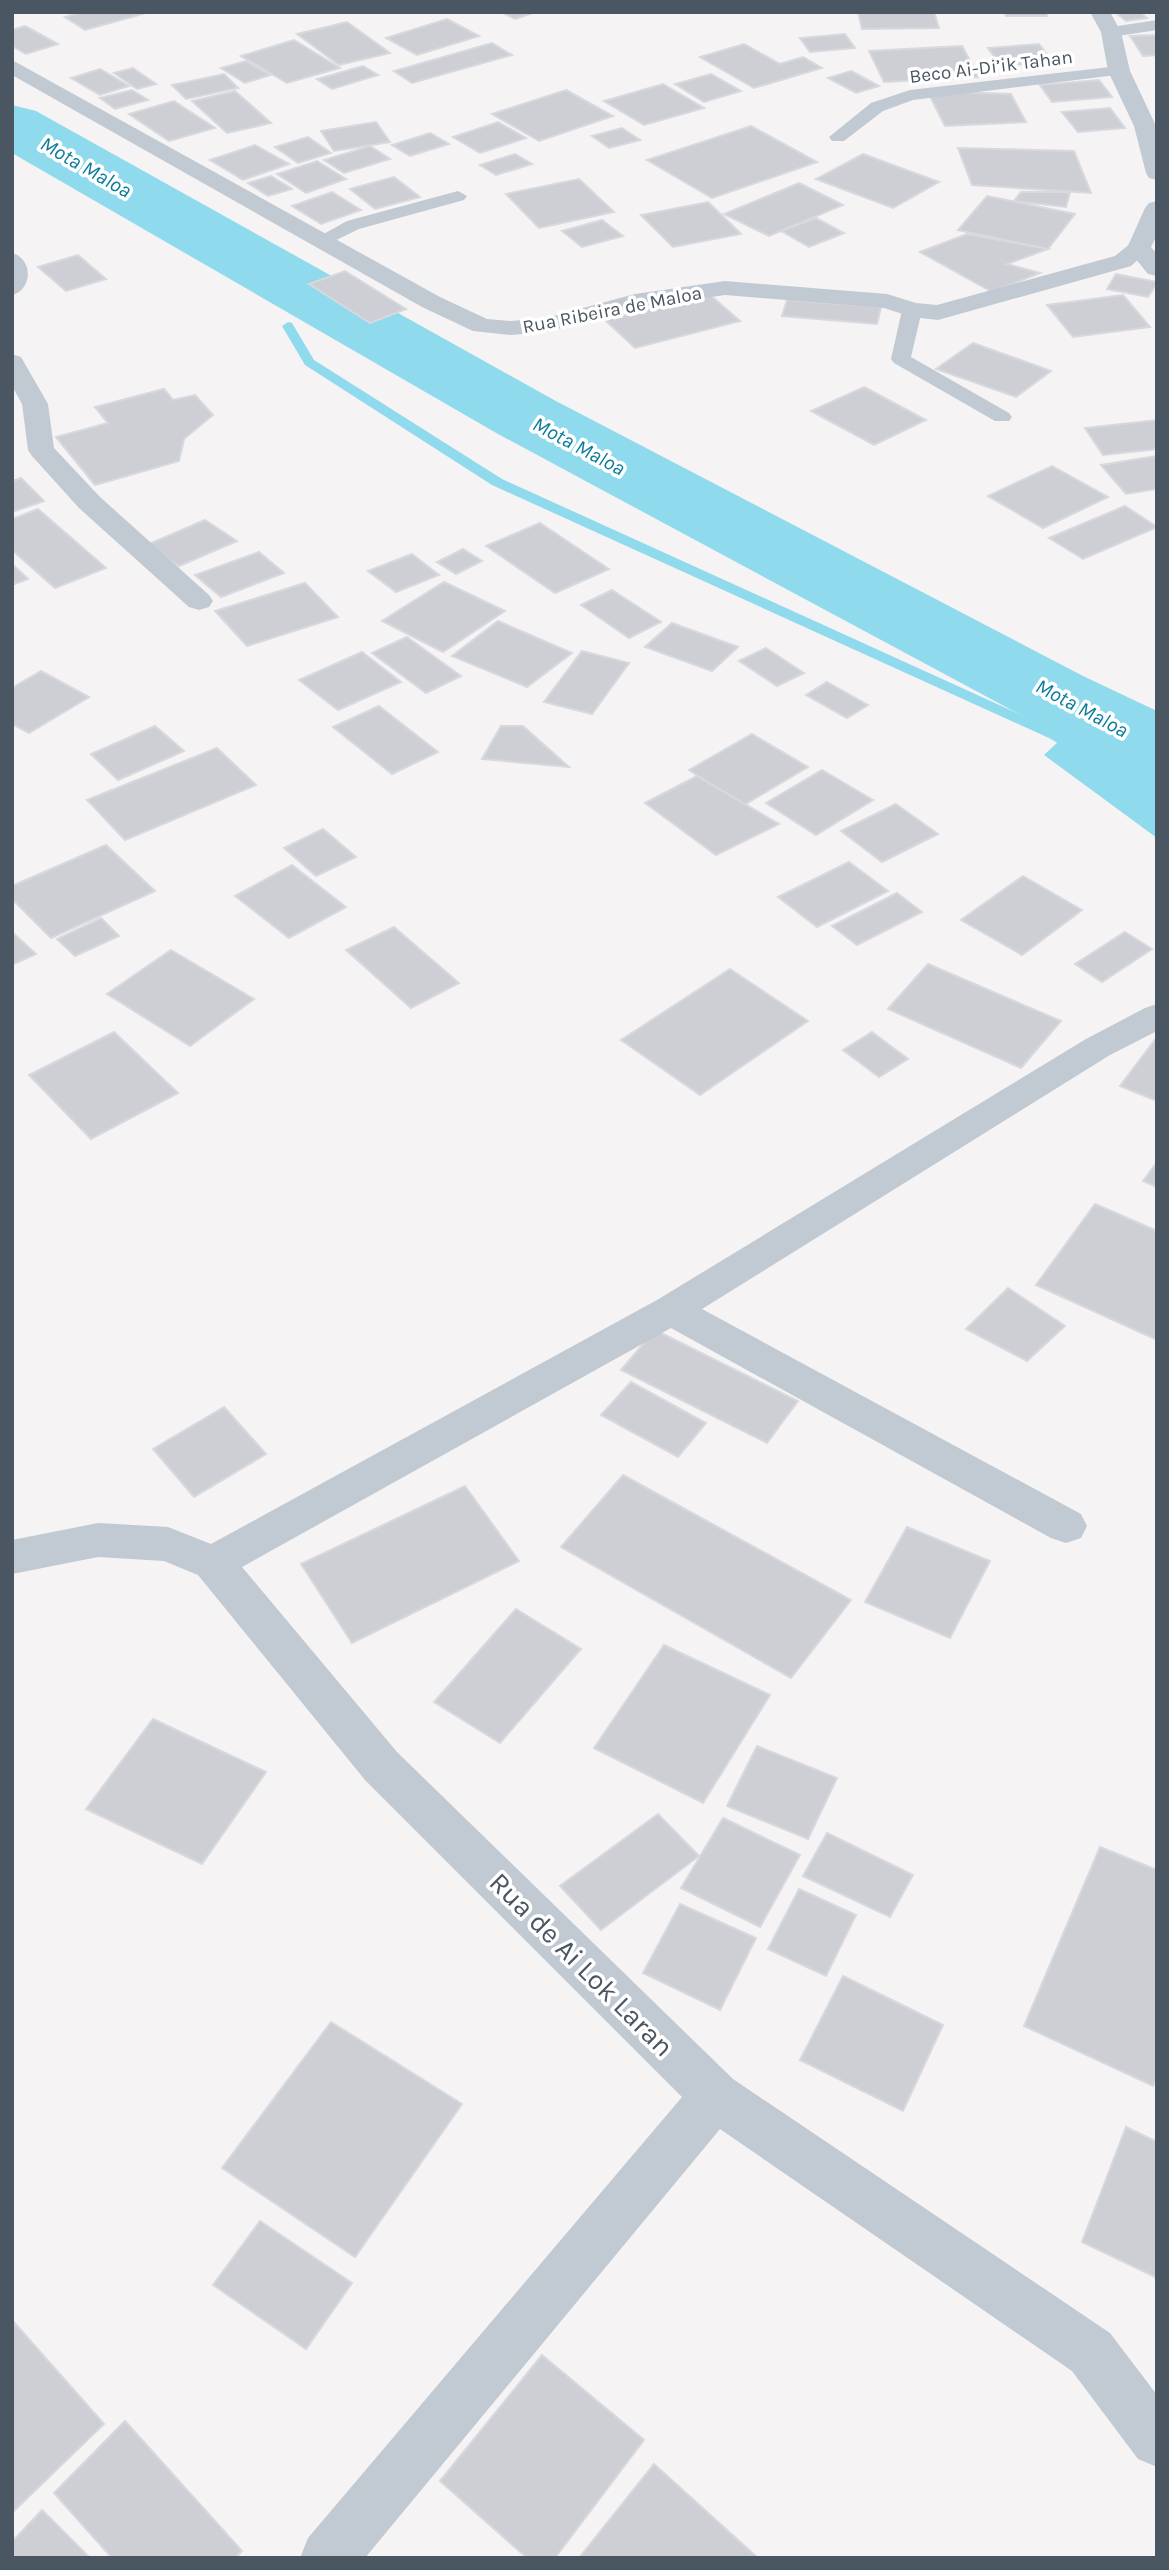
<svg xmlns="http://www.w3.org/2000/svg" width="1169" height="2570" viewBox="0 0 1169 2570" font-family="Karla,sans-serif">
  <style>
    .water { fill: #90daee }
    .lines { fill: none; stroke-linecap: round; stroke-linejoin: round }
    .stream { fill: #90daee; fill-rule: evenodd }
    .river { fill: #90daee; fill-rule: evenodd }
    .building { fill: #cdcfd5; stroke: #d7d9de; stroke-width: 2 }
    .service { fill: #c1cad2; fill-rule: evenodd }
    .minor { fill: #c1cad2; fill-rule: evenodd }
    .tertiary { fill: #c1cad2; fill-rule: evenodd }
    .labels { text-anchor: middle; stroke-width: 7; stroke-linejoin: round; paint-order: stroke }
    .far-street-label { font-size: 19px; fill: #4a5661; stroke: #fff }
    .far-water-label { font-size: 21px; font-style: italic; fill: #0c7c9b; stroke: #fff }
    .near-street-label { font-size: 28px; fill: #4a5661; stroke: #fff }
  </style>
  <rect width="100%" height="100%" fill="#f5f3f3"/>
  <path class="water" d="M1074 727 1157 762V838L1044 755Z"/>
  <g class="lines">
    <g class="stream">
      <path d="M185 204H193L231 220 221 222 185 208Z"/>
      <path d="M288 322 292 323 314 360 502 479 1059 732 1091 752 1088 755H1078L1049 738 492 485 305 365 282 326Z"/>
    </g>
    <path class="river" d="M12 105 36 111 554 400 1083 676 1157 711V775L1124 767 1019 714 498 434 12 153Z"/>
  </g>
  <g class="building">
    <path d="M82 12H144L146 13 85 30 65 17Z"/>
    <path d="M501 12H536L515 19Z"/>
    <path d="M858 12H934L939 28 862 29Z"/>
    <path d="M1005 12H1046L1047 16H1006Z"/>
    <path d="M1115 12H1140L1147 18 1126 21Z"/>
    <path d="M447 19 479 36 417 55 386 38Z"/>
    <path d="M347 22 390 53 339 65 297 34Z"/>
    <path d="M25 26 58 44 26 54 12 46V30Z"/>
    <path d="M845 34 855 48 810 52 800 38Z"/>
    <path d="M1157 35V55L1143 56 1130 36Z"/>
    <path d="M294 40 340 68 287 83 241 56Z"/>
    <path d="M492 43 512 55 412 83 394 71Z"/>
    <path d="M744 44 780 64 803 57 822 68 754 88 700 57Z"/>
    <path d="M1039 44 1053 62 1001 66 988 48Z"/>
    <path d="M962 46 979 77 884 82 869 51Z"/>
    <path d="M246 61 270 75 245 83 221 68Z"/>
    <path d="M363 66 378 75 332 89 317 79Z"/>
    <path d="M133 68 156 84 137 89 114 73Z"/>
    <path d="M100 69 129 86 100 95 71 78Z"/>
    <path d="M851 71 879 86 856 93 828 78Z"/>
    <path d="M224 74 238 88 186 99 172 85Z"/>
    <path d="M711 74 741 91 704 102 675 84Z"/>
    <path d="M1099 80 1112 97 1052 102 1040 85Z"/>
    <path d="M663 84 704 108 644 125 604 101Z"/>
    <path d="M132 90 148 100 115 109 100 98Z"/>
    <path d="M566 90 613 116 539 141 492 114Z"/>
    <path d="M235 91 271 123 227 133 192 101Z"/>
    <path d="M951 92 1011 94 1026 122 945 126 931 98Z"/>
    <path d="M174 101 215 128 169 141 129 114Z"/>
    <path d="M1110 108 1125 128 1078 132 1062 112Z"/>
    <path d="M376 122 390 142 334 151 321 131Z"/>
    <path d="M498 122 526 138 480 153 453 137Z"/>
    <path d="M751 126 817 162 712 198 647 160Z"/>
    <path d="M622 128 640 140 609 148 592 136Z"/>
    <path d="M430 133 449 144 410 156 392 145Z"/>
    <path d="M308 137 331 153 298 163 275 147Z"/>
    <path d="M255 145 289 164 243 180 210 160Z"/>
    <path d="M370 146 390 159 344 173 324 160Z"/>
    <path d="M958 148 1074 151 1091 193 972 185Z"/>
    <path d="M515 154 532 164 496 175 480 165Z"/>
    <path d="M863 154 939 182 893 208 816 179Z"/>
    <path d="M317 161 346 179 306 193 277 174Z"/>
    <path d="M271 176 292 189 268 196 248 183Z"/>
    <path d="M394 177 420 197 375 209 350 189Z"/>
    <path d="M579 179 614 212 539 228 506 194Z"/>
    <path d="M799 183 843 205 769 236 724 214Z"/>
    <path d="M332 192 361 210 321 224 292 206Z"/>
    <path d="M1021 192H1070L1066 207 1014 201Z"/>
    <path d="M987 196 1075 214 1048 249 958 230Z"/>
    <path d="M708 202 741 234 673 247 641 215Z"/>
    <path d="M816 218 844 233 809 247 781 231Z"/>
    <path d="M602 220 623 236 582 247 562 231Z"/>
    <path d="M967 234 1048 249 1007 264 1040 273 992 292 920 252Z"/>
    <path d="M78 255 106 279 66 291 38 267Z"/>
    <path d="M345 271 406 309 370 323 309 284Z"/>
    <path d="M1116 274 1157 282V283L1148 297 1107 289Z"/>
    <path d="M709 294 740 321 635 348 605 320Z"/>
    <path d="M1123 295 1150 327 1073 337 1047 305Z"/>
    <path d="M787 300 881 307 877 324 782 316Z"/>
    <path d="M973 343 1051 371 1016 397 936 369Z"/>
    <path d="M864 387 926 420 874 445 811 411Z"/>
    <path d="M164 389 173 400 195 395 213 415 184 439 179 461 95 485 56 437 108 423 95 407Z"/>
    <path d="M1157 420V449L1103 455 1085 428Z"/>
    <path d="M1157 456V489L1126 494 1101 465Z"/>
    <path d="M1052 466 1108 497 1043 528 988 496Z"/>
    <path d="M21 478 44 501 12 512V481Z"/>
    <path d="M1125 506 1157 527 1083 559 1049 538Z"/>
    <path d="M38 509 106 568 55 588 12 550V519Z"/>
    <path d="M205 520 237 541 179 566 147 545Z"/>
    <path d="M540 523 609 569 555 593 486 546Z"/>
    <path d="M463 549 482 561 456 574 437 562Z"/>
    <path d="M259 552 284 573 221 597 195 575Z"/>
    <path d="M412 554 439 575 396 592 368 571Z"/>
    <path d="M12 564 28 579 12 585Z"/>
    <path d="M444 582 505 611 443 652 382 621Z"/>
    <path d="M305 583 338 617 247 646 215 611Z"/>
    <path d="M612 590 661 622 629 638 581 605Z"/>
    <path d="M498 621 572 653 527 687 452 656Z"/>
    <path d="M672 623 738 647 712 671 645 647Z"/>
    <path d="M407 637 461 676 426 693 372 653Z"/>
    <path d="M766 648 804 673 777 686 739 661Z"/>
    <path d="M582 651 629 663 592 714 544 702Z"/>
    <path d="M362 652 401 682 338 710 299 680Z"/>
    <path d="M41 671 89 697 29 733 12 724V688Z"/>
    <path d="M827 682 868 705 847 718 806 695Z"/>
    <path d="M379 706 438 752 392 774 333 727Z"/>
    <path d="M155 726 184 751 118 780 91 754Z"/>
    <path d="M501 726H523L569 767 482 759Z"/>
    <path d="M752 734 808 767 744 805 689 770Z"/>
    <path d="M217 748 256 785 125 840 87 800Z"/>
    <path d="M822 770 873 800 816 835 766 803Z"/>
    <path d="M697 776 779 824 716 855 645 803Z"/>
    <path d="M896 804 938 834 882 862 841 831Z"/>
    <path d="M323 829 356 857 316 876 284 848Z"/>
    <path d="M106 845 155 891 51 938 12 899V886Z"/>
    <path d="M849 862 888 891 817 927 778 897Z"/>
    <path d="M292 865 346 907 289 938 235 896Z"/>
    <path d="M1023 876 1082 910 1022 955 961 920Z"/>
    <path d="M897 893 922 912 857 945 832 926Z"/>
    <path d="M101 918 119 936 75 956 57 939Z"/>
    <path d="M394 927 459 983 411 1008 346 950Z"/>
    <path d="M12 932 36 954 12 965Z"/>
    <path d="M1125 932 1152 949 1102 982 1075 964Z"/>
    <path d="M171 950 254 999 190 1046 107 994Z"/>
    <path d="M928 964 1061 1021 1021 1068 888 1009Z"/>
    <path d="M730 969 808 1021 700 1095 621 1040Z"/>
    <path d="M114 1032 178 1093 91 1139 29 1075Z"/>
    <path d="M872 1032 908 1059 879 1077 843 1050Z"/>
    <path d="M1157 1037V1101L1120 1086Z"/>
    <path d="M1157 1162V1187L1143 1181Z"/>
    <path d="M1095 1204 1157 1231V1340L1036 1285Z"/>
    <path d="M1008 1288 1065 1326 1027 1361 966 1329Z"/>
    <path d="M655 1330 798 1401 767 1443 621 1370Z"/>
    <path d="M631 1382 706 1423 678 1457 601 1415Z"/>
    <path d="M224 1407 266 1454 194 1497 153 1449Z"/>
    <path d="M623 1475 851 1600 791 1678 561 1547Z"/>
    <path d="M465 1486 519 1561 352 1643 301 1564Z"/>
    <path d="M907 1527 990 1561 950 1638 865 1602Z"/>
    <path d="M516 1609 581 1649 500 1743 434 1702Z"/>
    <path d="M664 1645 770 1695 703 1803 594 1748Z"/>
    <path d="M153 1719 266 1772 202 1864 86 1809Z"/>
    <path d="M757 1746 837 1778 808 1839 727 1806Z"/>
    <path d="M658 1814 699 1856 601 1930 560 1886Z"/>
    <path d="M723 1818 800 1855 760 1927 681 1888Z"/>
    <path d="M827 1833 913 1875 890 1917 803 1876Z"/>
    <path d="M1100 1847 1157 1870V2077L1153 2086 1024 2026Z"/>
    <path d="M799 1889 856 1915 826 1976 768 1949Z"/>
    <path d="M680 1904 756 1938 720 2010 643 1973Z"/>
    <path d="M843 1976 943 2025 903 2111 800 2060Z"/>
    <path d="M331 2022 462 2104 355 2257 222 2168Z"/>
    <path d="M1126 2127 1157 2142V2278L1082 2242Z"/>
    <path d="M260 2221 352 2283 306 2349 213 2285Z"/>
    <path d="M12 2320 104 2424 12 2513Z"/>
    <path d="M542 2355 644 2440 555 2558H527L440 2481Z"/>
    <path d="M125 2421 242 2551 235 2558H112L54 2493Z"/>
    <path d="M654 2464 758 2558H579Z"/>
    <path d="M42 2510 90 2558H12V2542Z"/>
  </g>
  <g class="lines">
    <g class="service">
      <path d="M1157 20V30L1111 37 1103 32 1111 27Z"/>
      <path d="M1119 66 1125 68 1127 71 1125 74 913 100 883 111 844 141H832L829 137 871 103 910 90Z"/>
      <path d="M458 191 467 196 464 200 359 229 328 244H316L313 240 347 221Z"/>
      <path d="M912 304 922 310 911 357 1009 413 1012 417 1009 421H995L894 363 891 359 902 310Z"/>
    </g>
    <g class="minor">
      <path d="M1090 12H1110L1121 32 1130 71 1156 126 1157 180 1149 178 1146 173 1134 126 1108 71 1101 32Z"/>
      <path d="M1157 201V235L1151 247 1157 254V276L1148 274 1127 248 1145 208 1149 203Z"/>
      <path d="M12 253C33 258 33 290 12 295Z"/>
      <path d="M12 354 21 357 48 404 54 448 99 496 209 595 213 601 209 607 199 610 189 607 79 508 32 456 28 450 22 404 12 386Z"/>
      <path d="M1157 1004V1031L1110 1055 702 1309 1081 1514 1087 1526 1081 1538 1066 1543 1051 1538 671 1328 242 1567 397 1752 733 2079 1110 2333 1157 2395V2467L1138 2459 1072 2371 720 2129 365 2558H300L308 2538 682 2097 365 1780 198 1575 164 1561 98 1557 12 1574V1540L98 1523 168 1527 211 1544 657 1300 1086 1039 1145 1008Z"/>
    </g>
    <path class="tertiary" d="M12 60 440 297 487 319 511 321 546 318 635 294 725 281 887 294 916 303 937 305 1115 256 1131 243H1147L1151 248 1131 266 938 320 912 317 884 308 725 295 637 308 547 332 511 335 473 331 422 307 12 75Z"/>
  </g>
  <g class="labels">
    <g class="far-street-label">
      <text transform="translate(991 66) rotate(-7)" y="7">Beco Ai-Di’ik Tahan</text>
      <text transform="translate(612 309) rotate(-11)" y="7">Rua Ribeira de Maloa</text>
    </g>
    <g class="far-water-label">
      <text transform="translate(86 167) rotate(30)" y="7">Mota Maloa</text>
      <text transform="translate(579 446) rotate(28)" y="7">Mota Maloa</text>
      <text transform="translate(1082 708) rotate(28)" y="7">Mota Maloa</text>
    </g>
    <g class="near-street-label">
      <text transform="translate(582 1964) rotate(45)" y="10">Rua de Ai Lok Laran</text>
    </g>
  </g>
  <rect width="1169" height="2570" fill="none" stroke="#4a5661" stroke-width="28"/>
</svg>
